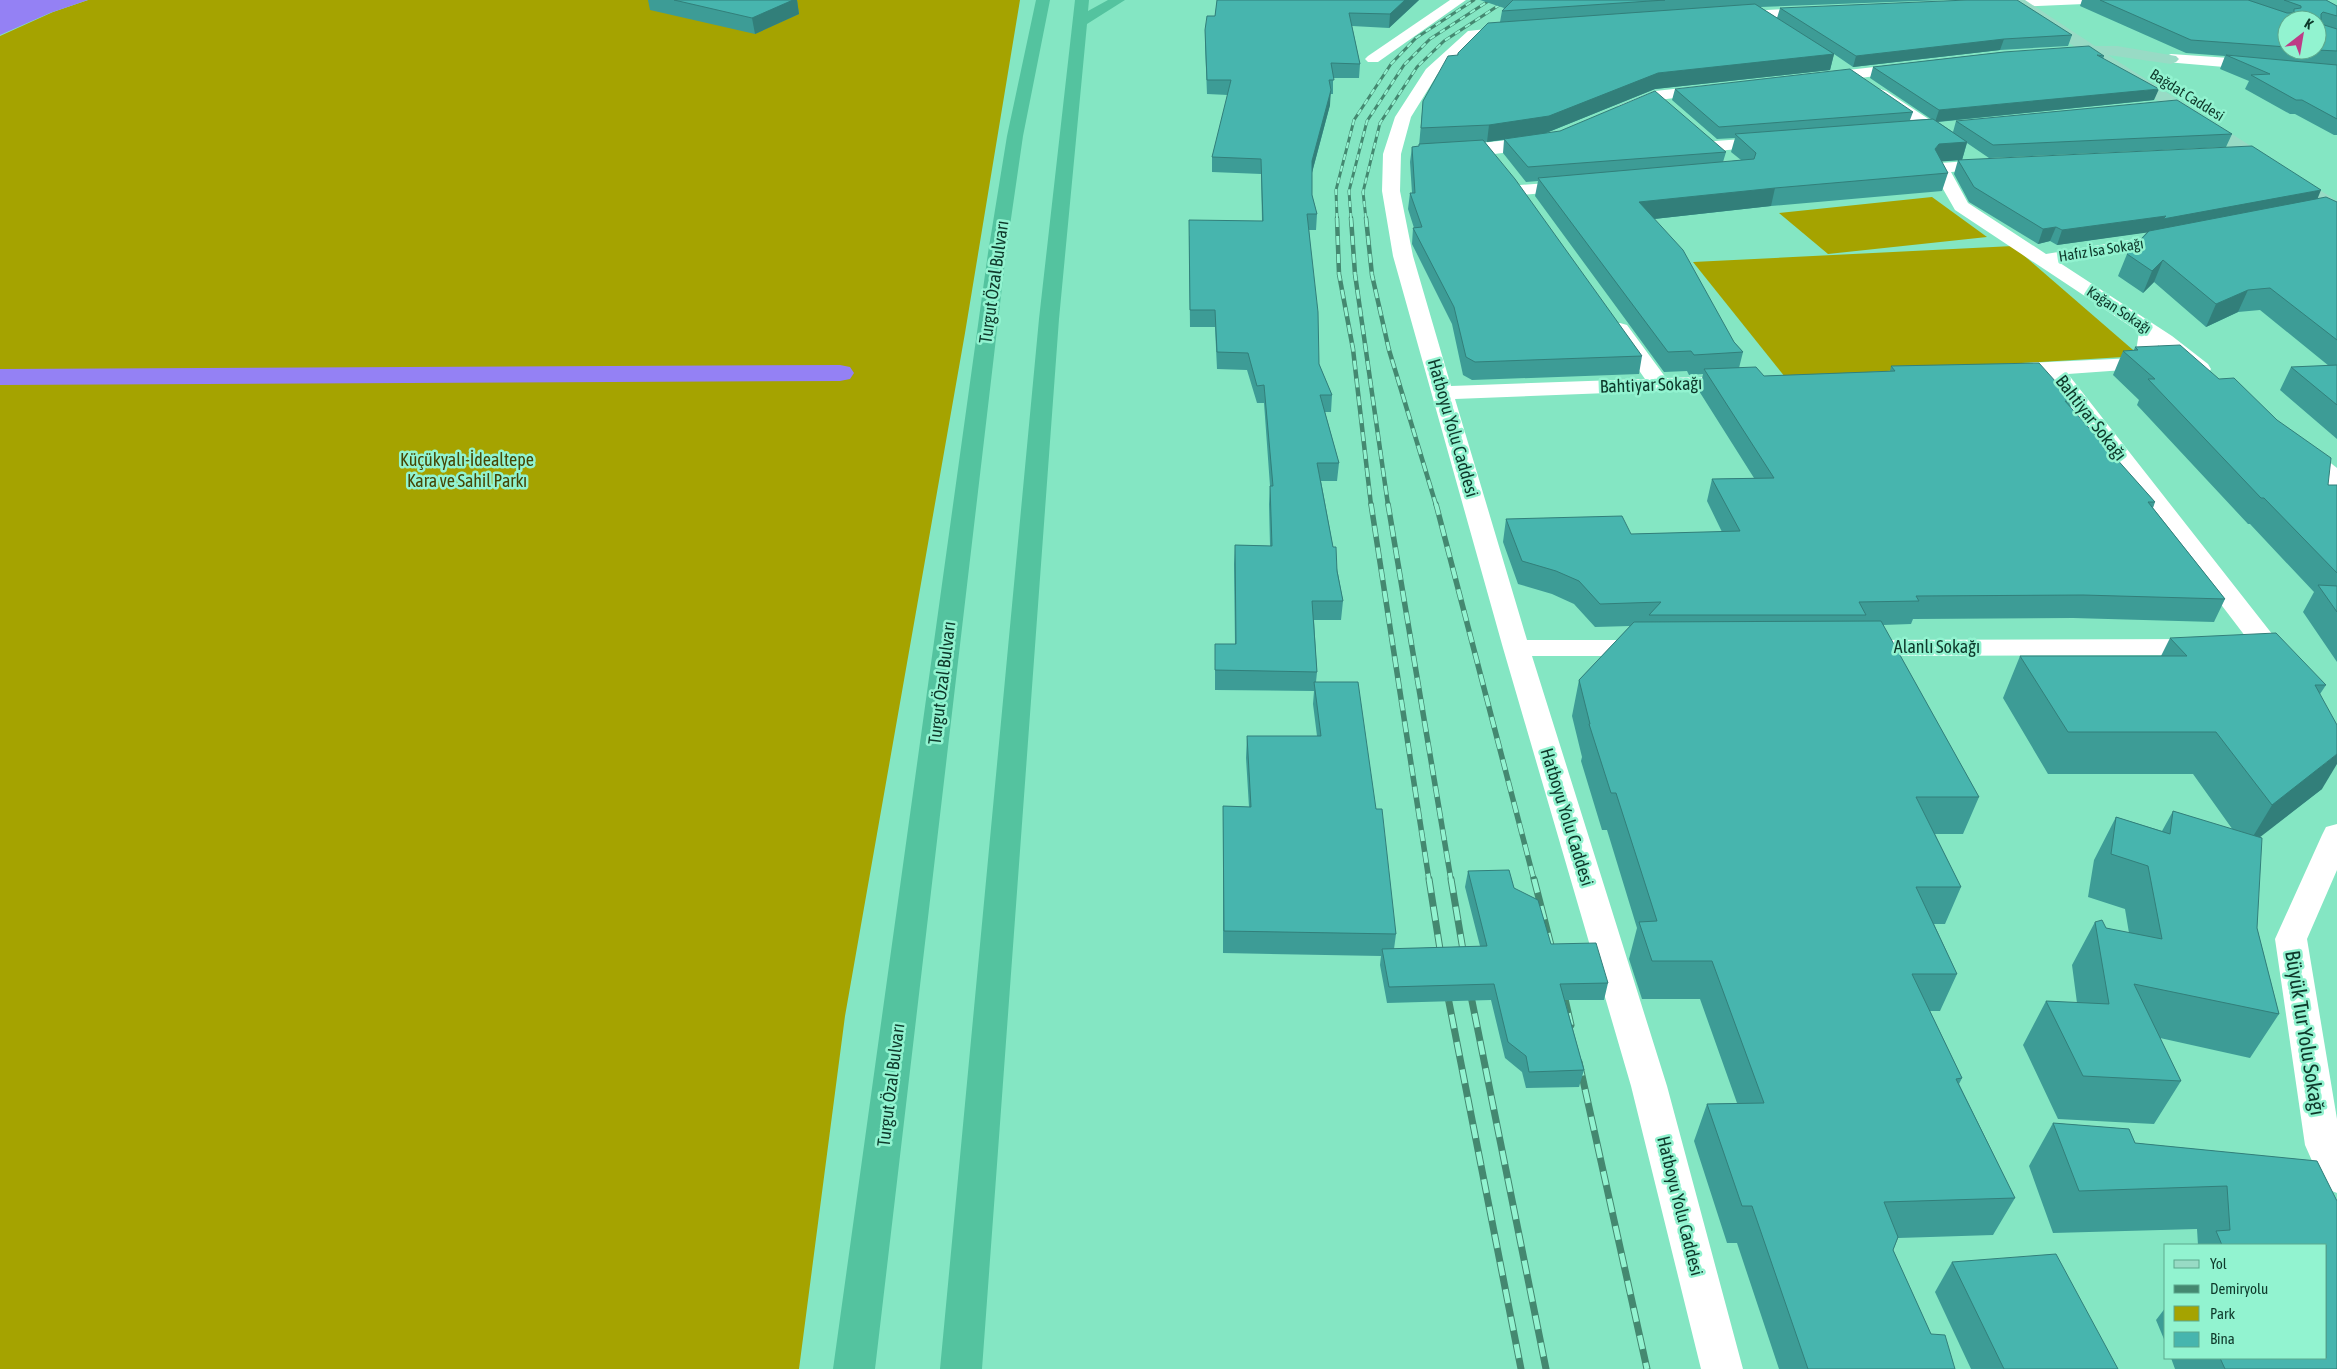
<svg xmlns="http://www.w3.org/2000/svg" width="2337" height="1369" viewBox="0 0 2337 1369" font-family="'Asap Condensed',sans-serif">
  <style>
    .green { fill: #a5a300 }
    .water { fill: #9481f4 }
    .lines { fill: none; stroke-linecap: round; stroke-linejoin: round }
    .canal { fill: #9481f4; fill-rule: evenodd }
    .minor { fill: #fff; fill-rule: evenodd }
    .major { fill: #98dbc5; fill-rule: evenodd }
    .highway { fill: #54c39f; fill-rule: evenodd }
    .rail-far3-casing { stroke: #448870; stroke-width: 3 }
    .rail-far2-casing { stroke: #448870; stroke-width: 4.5 }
    .rail-far1-casing { stroke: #448870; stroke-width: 5.5 }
    .rail-casing { stroke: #448870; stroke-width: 7 }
    .rail-far3 { stroke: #92f3d0; stroke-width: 2; stroke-dasharray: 6; stroke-linecap: butt }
    .rail-far2 { stroke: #92f3d0; stroke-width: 3; stroke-dasharray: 9; stroke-linecap: butt }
    .rail-far1 { stroke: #92f3d0; stroke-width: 4; stroke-dasharray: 11; stroke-linecap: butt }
    .rail { stroke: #92f3d0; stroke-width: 5; stroke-dasharray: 14; stroke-linecap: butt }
    .wall { fill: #3d9c96; fill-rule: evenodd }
    .shaded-wall { fill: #327f7a }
    .building { fill: #47b5ae; stroke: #327f7a }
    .labels { text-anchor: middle; stroke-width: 5; stroke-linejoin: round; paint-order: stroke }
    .far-street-label { font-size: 15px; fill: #0e392b; stroke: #92f3d0 }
    .street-label { font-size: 18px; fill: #0e392b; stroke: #92f3d0 }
    .park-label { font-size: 18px; fill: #464505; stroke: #92f3d0 }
    .near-street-label { font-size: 21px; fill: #0e392b; stroke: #92f3d0 }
  </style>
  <rect width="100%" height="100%" fill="#84e6c3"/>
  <g class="green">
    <path d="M88 0H1020L965 333 845 1016 799 1369H0V36L53 12Z"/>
    <path d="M1932 197 1987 237 1828 254 1779 213Z"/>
    <path d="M2013 246 2140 356 1785 377 1693 262Z"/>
  </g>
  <path class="water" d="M0 0H88L50 13 0 35Z"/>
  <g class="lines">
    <path class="canal" d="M840 365 850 367 854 373 850 379 840 381 0 385V369Z"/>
    <g class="minor">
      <path d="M1450 0H1466L1378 62H1368L1365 59 1368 56Z"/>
      <path d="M1991 0H2091L2084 4 1992 8 1985 4Z"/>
      <path d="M1816 7 1821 8 1823 11 1821 14 1732 20 1725 16 1732 12Z"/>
      <path d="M1514 26 1521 30 1519 33 1477 38 1437 75 1411 117 1401 154 1400 191 1413 256 1451 386 1645 379 1610 329 1613 325 1620 323 1627 325 1666 378 1737 376 1745 377 1748 382 1745 387 1737 388 1455 399 1527 640H1647L1656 642 1660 648 1656 654 1647 656H1532L1667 1086 1743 1369H1701L1631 1086 1503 648 1393 256 1382 191 1383 154 1395 117 1426 69 1468 31Z"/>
      <path d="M2171 54 2259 60 2267 65 2259 70 2166 62 2163 59 2166 56Z"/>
      <path d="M1910 63 1918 68 1915 71 1821 83 1816 81 1813 78 1816 75 1821 73Z"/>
      <path d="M1711 85 1717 87 1719 90 1717 93 1658 100 1624 114 1618 112 1616 109 1618 106 1655 91Z"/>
      <path d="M1880 89 1886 91 1956 137 1958 141 1956 145H1944L1874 97 1872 94 1874 91Z"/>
      <path d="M1540 136 1546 137 1548 141 1546 145C1523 150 1470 160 1448 155L1446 151 1448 147Z"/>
      <path d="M1771 137 1777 138 1779 142 1777 146 1715 151 1709 150 1707 146 1709 142 1715 141Z"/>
      <path d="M1984 160 1990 161 1993 165 1990 169 1951 172 1968 203 2046 254 2171 233 2178 235 2180 239 2178 243 2171 245 2060 263 2172 336 2208 364 2211 369 2208 374C2189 378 2172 356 2158 345L2156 364 2152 368 2068 374 2291 658 2295 664 2291 670 2281 673 2271 670 2046 375 2007 376 1999 375 1996 370 1999 365 2007 364 2135 358 2139 332 1955 210 1931 168 1934 164 1940 163Z"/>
      <path d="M1575 181 1581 182 1584 186 1581 190 1520 195 1514 194 1511 190 1514 186 1520 185Z"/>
      <path d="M2301 444 2309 446 2337 468V487L2329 485 2293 456 2290 451 2293 446Z"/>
      <path d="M2202 639 2211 641 2215 647 2211 653 2202 655 1860 656 1851 654 1847 648 1851 642 1860 640Z"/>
      <path d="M2337 824V870L2307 939 2337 1119V1193L2324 1188 2305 1145 2275 939 2322 835 2326 827Z"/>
    </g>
    <path class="major" d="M2009 0H2025L2095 46H2117L2176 56 2179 59 2176 62 2171 64 2108 55 2337 201V214L2331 213 2069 43Z"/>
    <g class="highway">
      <path d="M1036 0H1050L1023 136 1006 253 875 1369H833L988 253 1007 136Z"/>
      <path d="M1075 0H1089L1088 11 1108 0H1125L1087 24 1059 319 982 1369H940L1039 319Z"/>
    </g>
    <g class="rail-far3-casing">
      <g id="rail-far3">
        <path d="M1337 219 1336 190 1354 120 1391 64 1416 38 1474 0"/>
        <path d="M1351 219 1349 191 1367 121 1404 65 1430 39 1490 0"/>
        <path d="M1366 219 1363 192 1380 123 1417 67 1444 41 1507 0"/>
      </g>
    </g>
    <g class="rail-far2-casing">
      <g id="rail-far2">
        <path d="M1337 218 1339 274 1353 349 1371 505"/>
        <path d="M1351 218 1355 274 1388 505"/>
        <path d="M1366 218 1372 275 1389 350 1436 505"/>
      </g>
    </g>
    <g class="rail-far1-casing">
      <g id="rail-far1">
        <path d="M1371 504 1429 880"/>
        <path d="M1388 504 1451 880"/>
        <path d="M1436 504 1534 880"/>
      </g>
    </g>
    <g class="rail-casing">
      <g id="rail">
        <path d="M1429 879 1442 962"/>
        <path d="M1451 879 1465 962"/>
        <path d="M1534 879 1554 957"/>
        <path d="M1469 986 1546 1369"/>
        <path d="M1562 986 1571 1025"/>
        <path d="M1446 987 1521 1369"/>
        <path d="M1579 1062 1647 1369"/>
      </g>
    </g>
    <use href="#rail-far3" class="rail-far3"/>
    <use href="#rail-far2" class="rail-far2"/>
    <use href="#rail-far1" class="rail-far1"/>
    <use href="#rail" class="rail"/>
  </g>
  <g class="wall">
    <path d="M648 0H797L799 14 755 34 650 10Z"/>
    <path d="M1217 0H1419L1389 28 1352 26 1360 64 1359 78H1333V94H1330V105L1312 173V195L1317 214 1316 230H1309L1319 364 1332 395 1331 412H1325L1339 463 1337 481H1321L1343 601 1341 620H1314L1317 672 1316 682 1376 809 1396 934 1394 949 1480 946 1465 887 1468 871 1514 888 1551 944 1608 983 1604 1000H1565L1584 1070 1579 1087 1526 1088 1522 1072 1505 1058 1491 1000 1387 1003 1380 965 1381 956 1223 953V806L1249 807 1246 758 1247 736H1317L1313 704 1314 691 1215 690V644H1235L1234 564 1235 545 1270 546 1269 504 1270 486 1264 403H1257L1247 370 1217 369 1215 327H1190L1189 236 1262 221 1261 174 1212 172V157L1228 95 1207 94 1205 44V30L1215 16Z"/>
    <path d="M1480 0H1944L1760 7 1777 18 1780 8 2072 35 2068 46 2000 50 1853 67 1834 54 1830 70 1655 89 1546 133 1726 152 1723 162 1741 160 1731 152 1735 138 1717 139 1672 100 1675 89 1913 112 1910 120 1931 119 1870 78 1873 67 2004 52 2104 56 2103 59 2154 100 1938 122 1953 132 1956 121 2232 134 2226 147 1989 158 1967 143 1962 160 2317 199 2337 202V439L2280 390 2291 367 2329 366 2260 310 2238 312 2206 327 2154 282 2143 293 2118 276 2127 254 2147 232 2057 245 2050 241 2038 244 1969 202 1954 174 1958 160 1941 161 1948 173 1942 191 1771 206 1654 219 1734 342 1743 352 1739 368 1764 376 1890 371 1891 366 2073 401 2070 408 2155 502 2153 508 2225 599 2214 622 2073 618 1913 619 1911 624 1883 625 1979 797 1963 834H1935L1961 887 1945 924H1934L1957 974 1940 1011H1930L1962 1078 1959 1084 2015 1198 1993 1235 1898 1238 1893 1250 1931 1334 1955 1369H1779L1737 1243H1727L1694 1141 1707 1104 1737 1103 1700 999H1642L1629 959 1637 928 1607 830H1602L1581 761 1582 757 1572 716 1579 680 1630 626 1595 627 1574 604 1552 594 1518 584 1503 542 1506 519 1631 534 1722 532 1707 501 1712 479 1754 478 1699 391 1703 374 1689 375 1687 371 1664 372 1535 196 1538 181 1526 182 1503 153 1504 140 1485 142 1642 356 1639 374 1472 380 1463 375 1452 324 1412 244 1413 228H1414L1408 209 1410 193H1412L1410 162 1412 147 1419 146 1423 101 1457 56 1458 53 1500 22 1502 11 1504 8Z"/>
    <path d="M2082 0H2326L2337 6V135H2334L2295 114H2290L2245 89 2249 81 2220 69 2225 56 2186 53 2080 6ZM2287 20 2317 50H2287Z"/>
    <path d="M2135 347 2328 485H2337V662L2303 612 2314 592 2250 524H2248L2137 405 2139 400 2113 375 2123 351 2134 350Z"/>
    <path d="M2170 638 2326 685 2320 694 2322 789 2259 837 2257 928 2279 1014 2250 1058 2160 1038 2181 1081 2154 1124 2058 1119 2023 1045 2046 1001 2077 1003 2072 965 2095 922 2106 928 2129 933 2125 909 2088 897 2094 860 2116 817 2162 831 2173 811 2233 830 2193 774H2048L2003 698 2020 656H2161Z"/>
    <path d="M2053 1123 2129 1129 2135 1143 2317 1161 2337 1201V1369H2175L2171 1358H2326V1245H2198L2197 1229 2053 1233 2029 1166Z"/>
    <path d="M1952 1262 2118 1369H1971L1935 1292Z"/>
    <path d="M2166 1307V1344L2156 1320Z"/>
  </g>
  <g class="shaded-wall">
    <path d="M793 0H797L799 14 755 34 752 18Z"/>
    <path d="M1405 0H1419L1389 28 1390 14Z"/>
    <path d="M2004 39 2000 50 1853 67 1856 56Z"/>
    <path d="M1834 54 1830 70 1655 89 1546 133 1487 142 1489 125 1658 73Z"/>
    <path d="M2159 89 2154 100 1935 122 1939 110Z"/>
    <path d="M1331 90 1330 105 1311 176 1312 161Z"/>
    <path d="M1967 142 1962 160 1934 162 1935 149 1939 144Z"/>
    <path d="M1775 188 1771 206 1636 221 1639 202Z"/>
    <path d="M2321 190 2315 205 2158 231 2057 245 2062 230 2166 216Z"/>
    <path d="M2056 227 2050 241 2038 244 2043 229Z"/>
    <path d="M2163 260 2154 282 2143 293 2152 271Z"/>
    <path d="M2248 290 2238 312 2206 327 2216 304Z"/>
    <path d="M2337 754V764L2322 789 2246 848 2272 805Z"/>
  </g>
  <g class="building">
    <path d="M674 0H793L752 18Z"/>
    <path d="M1217 0H1405L1390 14 1349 13 1360 64 1331 63 1334 80H1329L1331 90 1312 161V195L1317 214H1307L1318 312 1319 364 1332 395H1320L1339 463H1317L1333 547H1336L1337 571 1343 601H1312L1317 672 1215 670V644H1236L1235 545 1272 546 1270 486H1273L1264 385 1257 386 1248 353 1217 352 1215 310H1190L1189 220 1263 221 1261 159 1212 157 1231 80H1207L1205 30 1207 16H1215Z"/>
    <path d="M1513 0H1665L1502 11Z"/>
    <path d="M1967 0H2017L2072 35 2004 39 1856 56 1780 8Z"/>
    <path d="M2100 0H2248L2287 13H2294V9L2301 8V6L2284 0H2326L2337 6V16L2323 12 2321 14V24L2337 29V51L2317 50V20H2287V47L2191 40Z"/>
    <path d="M1755 4 1834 54 1658 73 1549 116 1489 125 1421 128 1423 101 1448 56 1458 55V53L1488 23Z"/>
    <path d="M2089 46 2104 56 2097 55 2159 89 1939 110 1873 67 2004 52Z"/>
    <path d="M2226 55 2337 65V119L2302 100H2296L2251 75 2270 74Z"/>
    <path d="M1850 69 1913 112 1719 127 1675 89Z"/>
    <path d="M1655 91 1726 152 1528 167 1504 139 1560 131Z"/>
    <path d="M2177 100 2232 134 1993 145 1956 121Z"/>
    <path d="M1933 119 1967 142 1939 144 1935 149 1948 173 1775 188 1639 202 1683 250 1734 342 1743 352 1694 355 1691 351 1668 352 1538 178 1754 159 1756 153 1735 134Z"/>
    <path d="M1483 140 1515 179 1642 356 1475 362 1466 357 1454 307 1413 228 1422 227 1410 193H1415L1412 147 1419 146V144Z"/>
    <path d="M2252 146 2321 190 2163 219 2166 216 2062 230 2056 227 2043 229 1974 187 1958 160Z"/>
    <path d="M2326 197 2337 202V340L2270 288 2248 290 2216 304 2163 260 2152 271 2127 254 2149 231Z"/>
    <path d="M2180 345 2219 379 2234 378 2277 420 2331 458 2328 485H2337V573L2264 498H2261L2148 379H2155L2123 351 2138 350 2135 347Z"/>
    <path d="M2039 363 2073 401H2065L2155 502H2148L2225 599 2083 595 1916 596 1919 601 1859 602 1866 615H1649L1661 602 1600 604 1579 581 1556 571 1522 561 1506 519 1622 516 1631 534 1740 531 1712 479 1774 478 1704 369 1756 367 1764 376 1895 371 1891 366Z"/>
    <path d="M2337 365V405L2291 367Z"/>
    <path d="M2318 585 2337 586V612Z"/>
    <path d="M1881 621 1979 797H1916L1961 887H1916L1957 974H1912L1962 1078 1956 1079 2015 1198 1884 1202 1898 1237 1893 1250 1931 1334 1945 1335 1955 1369H1808L1752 1206H1742L1707 1104 1764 1103 1712 961H1652L1639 922 1657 921 1616 793H1611L1589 724H1590L1579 680 1634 622Z"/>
    <path d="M2276 633 2326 685H2315L2337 725V754L2272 805 2216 732H2068L2020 656H2187L2170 638Z"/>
    <path d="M1314 682H1358L1376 809H1382L1396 934 1224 931 1223 806 1251 807 1247 736H1321Z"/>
    <path d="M2173 811 2262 838 2257 928 2279 1014 2134 984 2181 1081 2083 1076 2046 1001 2109 1004 2095 922 2102 920 2106 928 2162 939 2148 866 2111 854 2116 817 2170 834Z"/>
    <path d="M1509 870 1514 888 1538 900 1551 944 1596 943 1608 983 1560 984 1584 1070 1529 1072 1526 1056 1508 1042 1494 984 1389 987 1382 949 1487 946 1468 871Z"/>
    <path d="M2053 1123 2129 1129 2135 1143 2317 1161 2337 1201V1369H2225L2220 1358H2326V1245H2222L2216 1231 2230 1230 2227 1186 2079 1191Z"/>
    <path d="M2056 1254 2118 1369H2004L1952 1262Z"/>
  </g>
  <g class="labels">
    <g class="far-street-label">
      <text transform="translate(2187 95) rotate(32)" y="5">Bağdat Caddesi</text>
      <text transform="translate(2101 250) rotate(-9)" y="5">Hafız İsa Sokağı</text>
      <text transform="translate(2119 310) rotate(33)" y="5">Kağan Sokağı</text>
    </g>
    <g class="street-label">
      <text transform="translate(994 282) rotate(-82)" y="6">Turgut Özal Bulvarı</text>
      <text transform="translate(1651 385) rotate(-2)" y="6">Bahtiyar Sokağı</text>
      <text transform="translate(2091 418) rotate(52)" y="6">Bahtiyar Sokağı</text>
      <text transform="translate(1453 428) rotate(74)" y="6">Hatboyu Yolu Caddesi</text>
      <text x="1937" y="653">Alanlı Sokağı</text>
      <text transform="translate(942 683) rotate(-83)" y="6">Turgut Özal Bulvarı</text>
      <text transform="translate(1567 817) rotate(73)" y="6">Hatboyu Yolu Caddesi</text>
      <text transform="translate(891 1085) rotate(-83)" y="6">Turgut Özal Bulvarı</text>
      <text transform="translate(1680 1206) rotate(76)" y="6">Hatboyu Yolu Caddesi</text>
    </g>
    <g class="park-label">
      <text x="467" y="466">Küçükyalı-İdealtepe<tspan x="467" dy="21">Kara ve Sahil Parkı</tspan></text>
    </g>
    <g class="near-street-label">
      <text transform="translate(2305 1033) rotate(81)" y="7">Büyük Tur Yolu Sokağı</text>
    </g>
  </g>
  <rect x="2164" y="1244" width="162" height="115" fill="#92f3d0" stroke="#5da98e"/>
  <rect x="2174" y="1260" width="25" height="8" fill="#98dbc5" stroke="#5da98e"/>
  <text x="2210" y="1269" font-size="15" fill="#0e392b">Yol</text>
  <rect x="2174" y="1285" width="25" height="8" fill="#448870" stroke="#5da98e"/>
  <text x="2210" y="1294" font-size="15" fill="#0e392b">Demiryolu</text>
  <rect x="2174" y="1306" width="25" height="15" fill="#a5a300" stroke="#5da98e"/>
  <text x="2210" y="1319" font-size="15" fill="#0e392b">Park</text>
  <rect x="2174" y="1332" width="25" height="15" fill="#47b5ae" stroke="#5da98e"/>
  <text x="2210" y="1344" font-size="15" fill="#0e392b">Bina</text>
  <g transform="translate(2302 35) rotate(31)"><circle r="24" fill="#92f3d0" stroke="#5da98e"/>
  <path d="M0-4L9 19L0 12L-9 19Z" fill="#bd3c87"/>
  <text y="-8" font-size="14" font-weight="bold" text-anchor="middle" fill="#0e392b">K</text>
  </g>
</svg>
